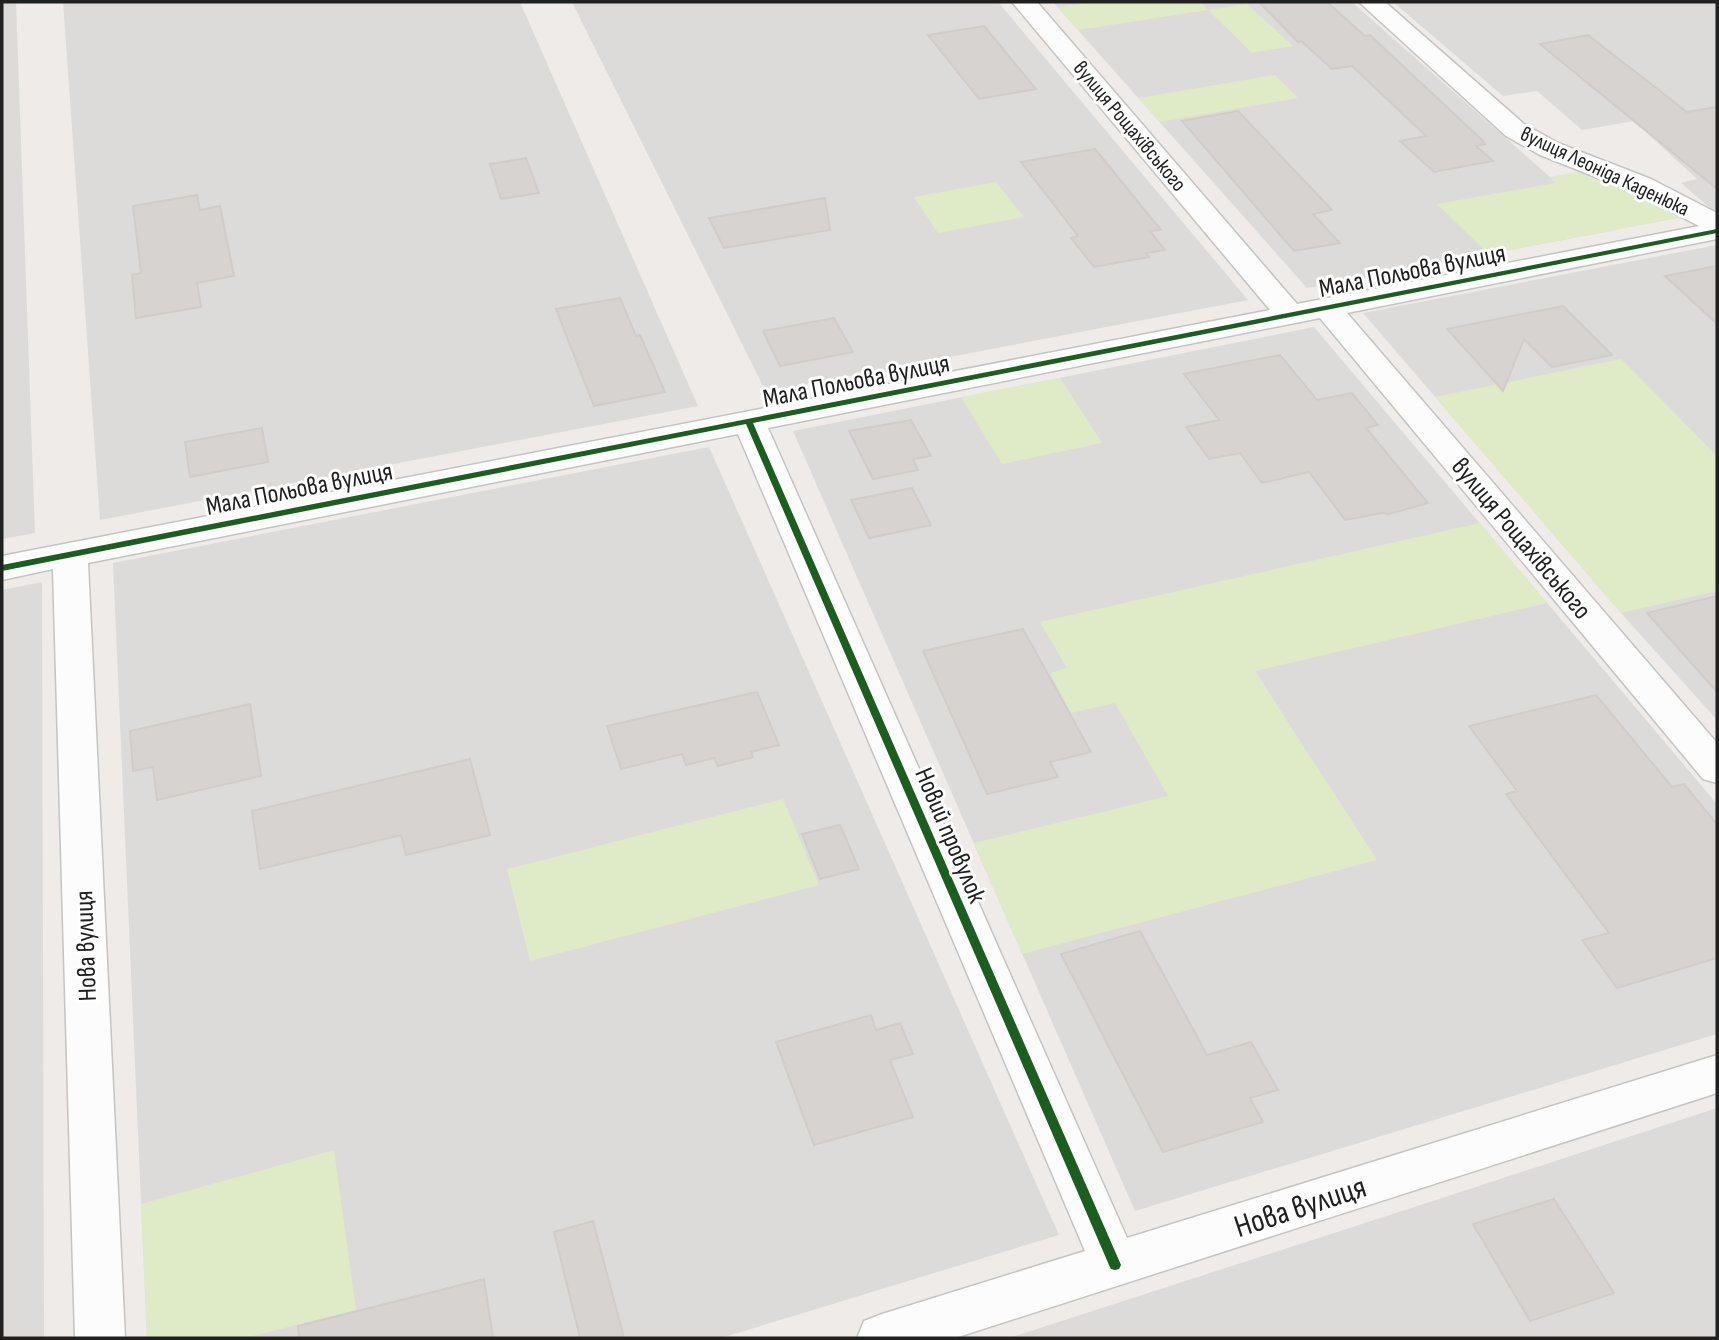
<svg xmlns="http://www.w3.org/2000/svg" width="1719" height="1340" viewBox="0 0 1719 1340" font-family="'Sofia Sans Condensed',sans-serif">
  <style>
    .residential { fill: #dddbda }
    .grass { fill: #dfeac7 }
    .building { fill: #d6d3d1; stroke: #d1ccc9; stroke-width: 2 }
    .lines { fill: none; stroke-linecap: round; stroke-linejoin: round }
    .minor-casing { stroke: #c5c4c3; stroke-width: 3 }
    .minor { fill: #fcfcfc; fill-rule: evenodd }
    .cycleway-casing { stroke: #fff; stroke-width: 4 }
    .cycleway { fill: #1b5e20; fill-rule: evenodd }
    .labels { text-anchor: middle; stroke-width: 6; stroke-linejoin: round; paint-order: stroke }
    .far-street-label { font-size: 21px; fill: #202020; stroke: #fff }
    .street-label { font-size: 26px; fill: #202020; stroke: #fff }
    .near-street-label { font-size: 32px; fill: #202020; stroke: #fff }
  </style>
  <rect width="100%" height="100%" fill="#eeebe8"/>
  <g class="residential">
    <path d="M2 2H16L35 533 2 539Z"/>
    <path d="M63 2H520L698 406 100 520Z"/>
    <path d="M572 2H998L1248 300 766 392Z"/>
    <path d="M1053 2H1352L1611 231 1307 288Z"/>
    <path d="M1393 2H1717V214L1681 183 1697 179 1634 121 1582 130 1537 91 1503 96Z"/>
    <path d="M1717 245V720L1621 613 1363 313Z"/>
    <path d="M1314 327 1717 804V1034L1135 1211 793 431Z"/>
    <path d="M709 447 1059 1235 721 1338H147L113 563Z"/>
    <path d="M42 582 44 1338H2V590Z"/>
    <path d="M1717 1108V1338H1009L1439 1199Z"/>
  </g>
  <g class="grass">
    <path d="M1093 2H1200L1208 10 1247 4 1293 46 1252 53 1208 10 1078 30 1058 7Z"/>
    <path d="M1275 75 1298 98 1160 122 1138 98Z"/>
    <path d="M1589 170 1679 218 1489 254 1437 204 1555 183 1550 177Z"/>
    <path d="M996 182 1024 217 938 233 914 197Z"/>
    <path d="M1621 359 1717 456V591L1621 613 1435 397Z"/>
    <path d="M1060 378 1102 443 1002 464 961 397Z"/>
    <path d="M1480 523 1547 603 1255 671 1377 860 1022 954 974 843 1168 796 1115 703 1071 713 1050 673 1067 668 1040 622Z"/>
    <path d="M783 799 819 885 530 961 507 869Z"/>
    <path d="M334 1150 356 1310 245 1338H147L141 1204Z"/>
  </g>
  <g class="building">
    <path d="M1259 2H1327L1365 36 1370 35 1482 140 1485 144 1476 146 1493 161 1434 172 1400 141 1426 136 1352 66 1332 69 1301 41 1298 42Z"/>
    <path d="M984 26 1036 89 979 99 928 35Z"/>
    <path d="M1588 35 1687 112 1717 107V189L1540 44Z"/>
    <path d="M1238 111 1332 210 1313 214 1340 243 1294 251 1182 121Z"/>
    <path d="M1095 149 1161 230 1150 231 1165 250 1146 253 1149 257 1094 267 1071 238 1078 236 1021 162Z"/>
    <path d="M526 158 539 193 501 199 490 164Z"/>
    <path d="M197 195 200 210 220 206 234 276 197 283 201 307 136 318 132 275 141 273 133 206Z"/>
    <path d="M825 198 830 230 724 248 709 218Z"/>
    <path d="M1717 266V324L1665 276Z"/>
    <path d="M620 298 636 336 640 335 665 392 594 406 556 309Z"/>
    <path d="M1563 306 1612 355 1552 367 1524 339 1503 391 1447 329Z"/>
    <path d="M834 318 853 352 780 366 763 331Z"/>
    <path d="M1280 355 1317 400 1352 393 1378 425 1366 428 1428 503 1389 514 1382 513 1345 520 1309 472 1262 483 1240 453 1209 459 1186 427 1219 420 1184 374Z"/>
    <path d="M911 420 931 456 913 459 918 470 873 479 849 431Z"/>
    <path d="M262 428 268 462 190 477 185 442Z"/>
    <path d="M912 488 931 525 869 538 851 500Z"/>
    <path d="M1717 596V692L1647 613Z"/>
    <path d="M1023 629 1091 752 1050 762 1058 777 987 794 923 651Z"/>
    <path d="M757 692 779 745 751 752 753 757 718 766 714 758 686 765 682 754 621 769 607 726Z"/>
    <path d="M1596 695 1672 787 1684 784 1717 824V958L1617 988 1582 940 1609 933 1506 794 1517 791 1469 726Z"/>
    <path d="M250 704 261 776 157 800 153 767 133 771 130 731Z"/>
    <path d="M470 759 490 835 406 855 401 835 260 869 252 811Z"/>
    <path d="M840 825 859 869 820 879 802 834Z"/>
    <path d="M1140 931 1207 1055 1251 1042 1278 1090 1250 1098 1263 1122 1163 1152 1061 954Z"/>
    <path d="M871 1015 876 1030 900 1023 913 1054 890 1060 913 1117 814 1145 776 1042Z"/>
    <path d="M1554 1199 1614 1293 1530 1321 1473 1224Z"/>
    <path d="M593 1221 624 1338H580L554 1232Z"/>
    <path d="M484 1279 493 1338H299L298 1326Z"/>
  </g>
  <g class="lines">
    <g class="minor-casing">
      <path id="minor" d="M1012 2H1037L1297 304 1699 226 1631 191 1540 155 1506 136 1359 2H1385L1524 124 1558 143 1651 179 1717 213V239L1347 313 1717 743V783L1703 779 1320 318 768 428 1127 1238 1717 1055V1093L955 1338H857L864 1321 882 1314 1085 1251 738 434 88 563 125 1338H75L53 569 2 580V556L1270 310Z"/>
    </g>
    <use href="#minor" class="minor"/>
    <g class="cycleway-casing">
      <path id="cycleway" d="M1717 229V233L753 423 1121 1265 1119 1269 1115 1270 1111 1269 1109 1265 746 424 2 571V565Z"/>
    </g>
    <use href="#cycleway" class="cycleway"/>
  </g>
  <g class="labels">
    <g class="far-street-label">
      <text transform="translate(1130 126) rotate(50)" y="7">вулиця Рощахівського</text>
      <text transform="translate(1605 171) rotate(25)" y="7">вулиця Леоніда Каденюка</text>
    </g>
    <g class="street-label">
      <text transform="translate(1412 270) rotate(-11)" y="9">Мала Польова вулиця</text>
      <text transform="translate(856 380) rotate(-11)" y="9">Мала Польова вулиця</text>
      <text transform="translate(299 488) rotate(-11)" y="9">Мала Польова вулиця</text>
      <text transform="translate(1522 538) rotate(50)" y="9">вулиця Рощахівського</text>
      <text transform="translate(951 835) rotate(67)" y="9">Новий провулок</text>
      <text transform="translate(85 946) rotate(-92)" y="9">Нова вулиця</text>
    </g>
    <g class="near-street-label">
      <text transform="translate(1300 1206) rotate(-18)" y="11">Нова вулиця</text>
    </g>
  </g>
  <rect width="1719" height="1340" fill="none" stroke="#202020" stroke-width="7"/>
</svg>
